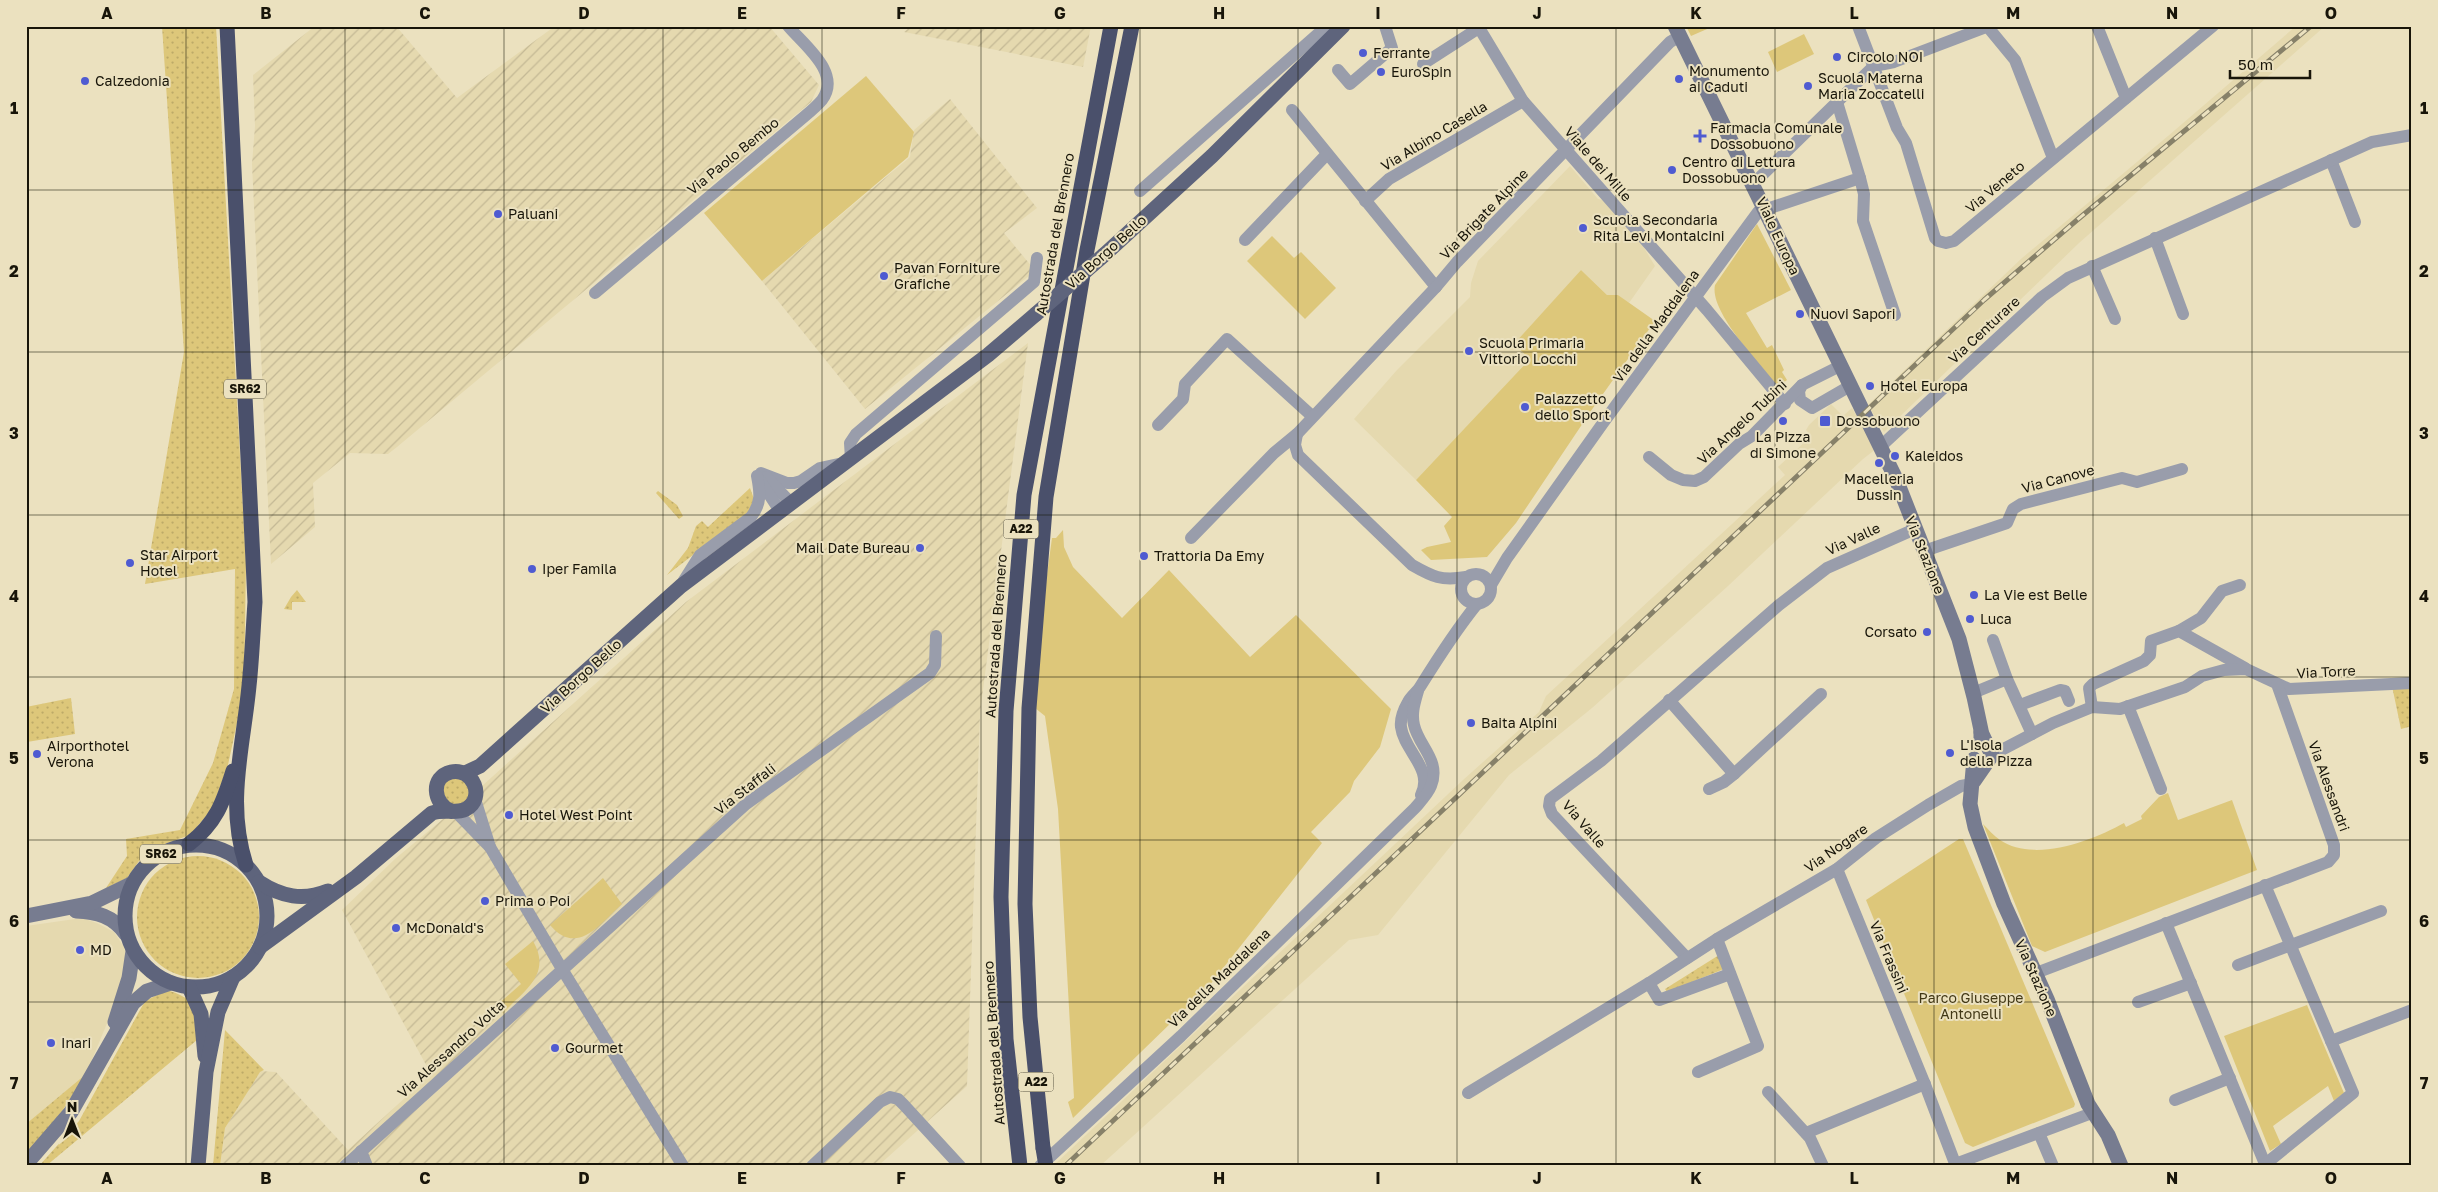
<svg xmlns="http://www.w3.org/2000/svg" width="2438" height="1192" viewBox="0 0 2438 1192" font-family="'Golos Text',sans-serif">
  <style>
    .built { fill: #e5d9af }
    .industrial { fill: url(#industrial-furrows) }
    .grass { fill: url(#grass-dots) }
    .green { fill: #ddc77a }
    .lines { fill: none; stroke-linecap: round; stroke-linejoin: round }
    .street { stroke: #999dab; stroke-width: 12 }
    .secondary { stroke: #777c90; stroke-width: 15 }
    .primary { stroke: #5e647c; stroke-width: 15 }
    .highway { stroke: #4a506b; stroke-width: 15 }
    .rail-casing { stroke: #878169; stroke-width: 5 }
    .rail { stroke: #ebe1bf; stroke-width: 3; stroke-dasharray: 9; stroke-linecap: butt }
    .primary-bridge { stroke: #5e647c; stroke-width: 15 }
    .highway-bridge { stroke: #4a506b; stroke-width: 15 }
    .grid { fill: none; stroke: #181509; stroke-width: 1; stroke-opacity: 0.55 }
    .poi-dot { fill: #4f5bd1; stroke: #ebe1bf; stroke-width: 2 }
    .labels { text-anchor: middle; stroke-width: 4; stroke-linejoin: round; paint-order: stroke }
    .shield { fill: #ebe1bf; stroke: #575240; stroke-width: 1 }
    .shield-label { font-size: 12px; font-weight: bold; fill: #181509 }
    .poi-label { font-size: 14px; fill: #181509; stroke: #ebe1bf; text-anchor: start }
    .street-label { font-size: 14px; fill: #181509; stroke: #ebe1bf }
    .park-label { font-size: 14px; fill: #413715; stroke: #ebe1bf }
    .neatline { fill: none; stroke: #181509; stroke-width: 2 }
    .grid-label { font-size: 16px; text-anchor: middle; font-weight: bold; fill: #181509 }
  </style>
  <defs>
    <pattern id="industrial-furrows" width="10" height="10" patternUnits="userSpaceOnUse" patternTransform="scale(1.25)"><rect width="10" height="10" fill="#e5d9af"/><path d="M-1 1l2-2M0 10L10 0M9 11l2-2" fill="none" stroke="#c4b995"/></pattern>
    <pattern id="grass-dots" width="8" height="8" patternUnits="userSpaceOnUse" patternTransform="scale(1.25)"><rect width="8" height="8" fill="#ddc77a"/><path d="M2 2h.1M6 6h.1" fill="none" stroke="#bdaa68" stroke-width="1.8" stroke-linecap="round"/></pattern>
  </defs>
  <rect width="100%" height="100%" fill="#ebe1bf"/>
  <g class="built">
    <path d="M2296 26H2325L2079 243 1884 432 1868 405 2022 258 2168 136Z"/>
    <path d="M1570 166 1598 199 1603 200 1641 243 1655 266 1629 303 1618 295H1607L1581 270 1515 344 1531 359 1416 480 1354 419 1397 370 1470 297 1471 283 1478 261Z"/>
    <path d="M1831 404 1843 416 1852 408 1876 449 1863 459 1728 586 1592 708 1509 775 1378 935 1349 940 1100 1166H1053L1463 780 1539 712 1546 696 1785 475 1778 467 1811 436 1806 430 1809 425Z"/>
    <path d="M82 918 97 923 114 932 124 947 128 964 120 992 86 1074 26 1124V926Z"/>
  </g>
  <g class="industrial">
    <path d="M315 26H396L457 98 555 26H769L819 85 811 102 397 447 388 454 350 453 313 483 315 527 271 564 252 164 255 126 253 75Z"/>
    <path d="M911 26H1091L1083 67 904 32Z"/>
    <path d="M950 99 1037 208 1004 233 1033 268 1030 275 865 409 762 281 910 157 914 130Z"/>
    <path d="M1028 343 980 713 967 1086 878 1166H220L225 1128 260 1071 276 1072 348 1150 431 1074 342 910 396 858 472 795 686 602Z"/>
  </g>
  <g class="grass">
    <path d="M162 26H216L246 563 244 690 228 765 212 809 190 835 156 847 139 861 127 878 106 888 127 856 126 839 180 830 213 763 234 689 235 569 145 584 184 352Z"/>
    <path d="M750 488 754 499 749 512 667 575 688 548 696 526 702 521 708 527Z"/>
    <path d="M658 491 677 505 683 516 679 519 656 493Z"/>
    <path d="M297 590 306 602H292V610L284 609 291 597Z"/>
    <path d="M2392 686H2412V726L2401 729Z"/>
    <path d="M71 698 75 734 27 742 26 707Z"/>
    <path d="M465 777 473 798 450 808 440 786 443 780Z"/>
    <circle cx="198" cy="917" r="61"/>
    <path d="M1719 955 1724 969 1667 992 1665 989Z"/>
    <path d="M167 990C201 1001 195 1009 197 1040L46 1166H39L79 1121 145 1001Z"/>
    <path d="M225 1030 264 1070 260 1072 225 1128 220 1166H213Z"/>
    <path d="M86 1074 59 1116 26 1155V1124Z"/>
  </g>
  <g class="green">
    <path d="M1686 26H1714L1691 36Z"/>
    <path d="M1804 34 1814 54 1777 72 1768 52Z"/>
    <path d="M866 76 914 132 908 157 762 281 704 213Z"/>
    <path d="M1757 224 1791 290 1746 313 1767 348 1772 345 1784 370 1782 372 1787 380 1778 387C1761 365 1709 312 1715 285Z"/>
    <path d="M1272 236 1294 258 1301 252 1336 288 1305 319 1247 261Z"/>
    <path d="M1581 270 1607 295H1618L1655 321 1593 408 1516 523 1487 557 1431 560 1421 550 1427 547 1451 542 1444 526 1452 517 1416 480 1530 359 1514 344Z"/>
    <path d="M1063 530 1064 547 1073 567 1122 618 1169 570 1250 657 1296 615 1391 709 1380 747 1354 781 1350 792 1311 832 1322 843 1209 986 1073 1118 1068 1102 1074 1098 1058 809 1045 716 1035 708 1041 619 1052 538H1056Z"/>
    <path d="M2168 793 2178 820 2232 800 2257 870 2045 952 2032 946 1983 824C1988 829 1994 836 2000 840 2034 863 2092 841 2124 823L2126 827 2142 819 2141 816 2159 797Z"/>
    <path d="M1959 839H1963L2075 1104 2074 1107 1973 1147 1965 1143 1960 1131 1866 900Z"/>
    <path d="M603 878 622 904C600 924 577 957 550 925Z"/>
    <path d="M533 941C552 974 525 990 503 1013L497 1005 521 984 505 964Z"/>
    <path d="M2307 1005 2344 1093 2334 1101 2328 1086 2273 1126 2281 1144 2270 1151 2224 1036Z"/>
  </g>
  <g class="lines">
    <g class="street">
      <path d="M1478 26 1523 101 1707 310 1785 404"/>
      <path d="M1858 26 1897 128 1906 143 1935 238 1938 241 1946 243 1954 241 2213 26"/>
      <path d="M1987 26 2015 60 2053 158"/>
      <path d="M2097 26 2126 98"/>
      <path d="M1423 64 1482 26"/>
      <path d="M1874 66 1894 62 1989 26"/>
      <path d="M1338 70 1350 84 1392 48 1385 26"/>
      <path d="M1292 110 1436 287"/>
      <path d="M2331 160 2355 222"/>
      <path d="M1860 178 1864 194 1863 221 1895 315"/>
      <path d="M1753 184 1874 66"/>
      <path d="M1140 191 1327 26"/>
      <path d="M1365 201 1389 179 1523 101"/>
      <path d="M2155 238 2183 314"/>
      <path d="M1245 240 1327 154"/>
      <path d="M2092 266 2115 319"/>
      <path d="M595 293 805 116C811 111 817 106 822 100 842 73 804 45 788 26"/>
      <path d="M1840 366 1802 385 1799 391 1800 400 1812 408 1850 386"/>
      <path d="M1158 425 1183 399 1185 384 1227 339 1312 416"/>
      <path d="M1297 434 1295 445 1298 455 1412 565C1433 577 1441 581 1466 577"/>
      <path d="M1881 446 2042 297 2068 278 2372 142 2412 135"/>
      <path d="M1649 457 1671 475 1683 480 1695 481 1704 477 1739 444 1752 436 1802 385"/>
      <path d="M851 459 850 443 856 434 1034 282 1037 258"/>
      <path d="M761 473 787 483H794L801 481 820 468 843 463"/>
      <path d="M766 477 790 502"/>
      <path d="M759 479 780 511"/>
      <path d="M1191 538 1274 453 1297 434 1436 287 1457 262 1670 42 1680 36"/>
      <path d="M1924 551 2007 523 2013 509 2021 504 2122 478 2137 482 2182 469"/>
      <circle cx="1476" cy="589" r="15"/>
      <path d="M683 582 700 555 751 517C762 503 760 492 757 476"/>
      <path d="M1491 585 1507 558 1603 423 1758 212 1860 178 1837 102"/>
      <path d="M2179 631 2201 618 2222 591 2240 585"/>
      <path d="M1993 640 2007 679 2032 734"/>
      <path d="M1973 693 2007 679"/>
      <path d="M1669 700 1734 774"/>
      <path d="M2020 705 2060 690 2065 691 2069 701"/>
      <path d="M2128 706 2161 789"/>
      <path d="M2092 707 2089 688 2093 684 2144 661 2150 655 2151 641 2179 631 2245 668"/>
      <path d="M1992 755 2053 723 2092 707 2120 709 2185 687 2202 676 2224 670 2246 669 2289 689 2412 683"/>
      <path d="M1709 789 1724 782 1734 774 1821 694"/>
      <path d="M1421 795C1434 769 1404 751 1401 727 1400 719 1404 709 1408 702 1411 696 1417 692 1420 687 1438 658 1456 630 1477 604"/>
      <path d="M456 812 490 847 475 799"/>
      <path d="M490 847 562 969 683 1166"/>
      <path d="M1837 869 1924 1082 1956 1166"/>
      <path d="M2166 923 2265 1164"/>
      <path d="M1687 958 1552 814 1549 806 1550 799 1601 761 1779 605 1827 568 1915 529"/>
      <path d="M2238 965 2381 911"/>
      <path d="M2036 973 2328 862 2334 855V845L2277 684"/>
      <path d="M1649 983 1659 1000 1730 974"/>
      <path d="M2138 1002 2191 983"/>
      <path d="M2331 1041 2412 1010"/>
      <path d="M1698 1072 1758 1046 1717 939"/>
      <path d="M1768 1092 1810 1138 1823 1166"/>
      <path d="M1468 1093 1649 983 1717 939 1837 869 1876 838 1928 805 1961 786 1972 784"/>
      <path d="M2175 1100 2230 1078"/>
      <path d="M1806 1133 1925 1084"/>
      <path d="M2039 1133 2053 1166"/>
      <path d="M361 1151 367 1166"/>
      <path d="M1955 1164 2092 1113"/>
      <path d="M345 1166 746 804 930 673 935 665 936 636"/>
      <path d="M812 1166 880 1102 890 1097 898 1099 904 1105 960 1166"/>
      <path d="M1040 1166 1181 1036 1415 808C1420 802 1428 794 1431 786 1441 760 1419 747 1414 725 1411 713 1415 702 1418 691"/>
      <path d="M2263 1166 2353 1093 2265 885"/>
    </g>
    <g class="secondary">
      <path d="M1675 26 1896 479 1959 639 1974 697 1981 730V743"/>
      <path d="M1974 759 1970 804 1975 827 2004 904 2047 999 2088 1104 2108 1135 2121 1166"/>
      <path d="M1974 781 1992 755 1981 732"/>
      <path d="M76 911C97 912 113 916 126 934"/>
      <path d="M26 916 92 903 131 884"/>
      <path d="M115 1022 129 978 133 951"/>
      <path d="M26 1164 71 1112 133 1003 147 991 171 983"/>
    </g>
    <g class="primary">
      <path d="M1104 255 1212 156 1343 26"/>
      <path d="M465 773 480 766 681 586 988 355 1036 314"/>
      <circle cx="196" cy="916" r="71"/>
      <path d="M259 882C282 897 303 901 328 891"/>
      <path d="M260 947 356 877 432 813C444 809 456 814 466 809 486 798 473 767 451 772 430 777 433 804 451 811"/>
      <path d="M189 987 201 1014 205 1056"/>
      <path d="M198 1166 206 1072 218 1012 233 977"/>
    </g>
    <g class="highway">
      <path d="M227 26 255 602C253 630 252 658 249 686 243 749 226 803 246 865"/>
      <path d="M189 844C216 823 223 803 233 771"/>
      <path d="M1043 1148 1030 1017 1025 904 1029 708 1046 497 1087 250 1132 26"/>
      <path d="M1020 1166 1006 1039 1001 897 1006 711 1024 495 1111 26"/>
    </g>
    <g class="rail-casing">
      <path id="rail" d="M1065 1166 1984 300 2077 220 2311 26"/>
    </g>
    <use href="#rail" class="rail"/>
    <path class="primary-bridge" d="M1036 314 1104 255"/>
    <path class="highway-bridge" d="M1043 1148 1046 1166"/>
  </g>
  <path class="grid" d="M186 26V1166M345 26V1166M504 26V1166M663 26V1166M822 26V1166M981 26V1166M1140 26V1166M1298 26V1166M1457 26V1166M1616 26V1166M1775 26V1166M1934 26V1166M2093 26V1166M2252 26V1166M26 190H2412M26 352H2412M26 515H2412M26 677H2412M26 840H2412M26 1002H2412"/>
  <g class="poi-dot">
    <circle cx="1363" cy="53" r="5"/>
    <circle cx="1837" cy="57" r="5"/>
    <circle cx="1381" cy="72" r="5"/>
    <circle cx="1679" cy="79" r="5"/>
    <circle cx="85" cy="81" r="5"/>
    <circle cx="1808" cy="86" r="5"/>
    <path d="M1697.5 128.5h5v5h5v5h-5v5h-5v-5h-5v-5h5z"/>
    <circle cx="1672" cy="170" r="5"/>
    <circle cx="498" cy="214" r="5"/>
    <circle cx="1583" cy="228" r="5"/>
    <circle cx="884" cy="276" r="5"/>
    <circle cx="1800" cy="314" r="5"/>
    <circle cx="1469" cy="351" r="5"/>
    <circle cx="1870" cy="386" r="5"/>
    <circle cx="1525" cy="407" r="5"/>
    <circle cx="1783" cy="421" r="5"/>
    <rect x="1819" y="415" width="12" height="12" rx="2.5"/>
    <circle cx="1895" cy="456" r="5"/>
    <circle cx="1879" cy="463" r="5"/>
    <circle cx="920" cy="548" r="5"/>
    <circle cx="1144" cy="556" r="5"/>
    <circle cx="130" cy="563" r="5"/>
    <circle cx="532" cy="569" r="5"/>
    <circle cx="1974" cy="595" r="5"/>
    <circle cx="1970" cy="619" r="5"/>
    <circle cx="1927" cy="632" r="5"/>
    <circle cx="1471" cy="723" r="5"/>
    <circle cx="1950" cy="753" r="5"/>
    <circle cx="37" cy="754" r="5"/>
    <circle cx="509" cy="815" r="5"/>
    <circle cx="485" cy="901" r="5"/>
    <circle cx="396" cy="928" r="5"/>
    <circle cx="80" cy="950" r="5"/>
    <circle cx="51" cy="1043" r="5"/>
    <circle cx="555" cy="1048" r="5"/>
  </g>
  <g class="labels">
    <g class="shield">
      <rect x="224" y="379.5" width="42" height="19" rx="4"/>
      <rect x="1003.5" y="519.5" width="35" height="19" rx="4"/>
      <rect x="140" y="844.5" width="42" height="19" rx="4"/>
      <rect x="1018.5" y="1072.5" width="35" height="19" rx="4"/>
    </g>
    <g class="shield-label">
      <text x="245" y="393">SR62</text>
      <text x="1021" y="533">A22</text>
      <text x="161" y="858">SR62</text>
      <text x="1036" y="1086">A22</text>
    </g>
    <g class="poi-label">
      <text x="1373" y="58">Ferrante</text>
      <text x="1847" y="62">Circolo NOI</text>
      <text x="1689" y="76">Monumento<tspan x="1689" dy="16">ai Caduti</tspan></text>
      <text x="1391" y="77">EuroSpin</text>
      <text x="1818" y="83">Scuola Materna<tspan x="1818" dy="16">Maria Zoccatelli</tspan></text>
      <text x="95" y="86">Calzedonia</text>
      <text x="1710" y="133">Farmacia Comunale<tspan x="1710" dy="16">Dossobuono</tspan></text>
      <text x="1682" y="167">Centro di Lettura<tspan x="1682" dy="16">Dossobuono</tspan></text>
      <text x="508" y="219">Paluani</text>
      <text x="1593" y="225">Scuola Secondaria<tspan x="1593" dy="16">Rita Levi Montalcini</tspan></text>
      <text x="894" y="273">Pavan Forniture<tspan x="894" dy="16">Grafiche</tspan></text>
      <text x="1810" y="319">Nuovi Sapori</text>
      <text x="1479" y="348">Scuola Primaria<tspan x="1479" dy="16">Vittorio Locchi</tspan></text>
      <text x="1880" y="391">Hotel Europa</text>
      <text x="1535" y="404">Palazzetto<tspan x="1535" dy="16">dello Sport</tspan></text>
      <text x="1836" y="426">Dossobuono</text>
      <text x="1783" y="442" text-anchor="middle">La Pizza<tspan x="1783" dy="16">di Simone</tspan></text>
      <text x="1905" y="461">Kaleidos</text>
      <text x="1879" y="484" text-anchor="middle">Macelleria<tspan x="1879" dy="16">Dussin</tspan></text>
      <text x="910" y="553" text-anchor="end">Mail Date Bureau</text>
      <text x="140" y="560">Star Airport<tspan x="140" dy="16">Hotel</tspan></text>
      <text x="1154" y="561">Trattoria Da Emy</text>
      <text x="542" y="574">Iper Famila</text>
      <text x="1984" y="600">La Vie est Belle</text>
      <text x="1980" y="624">Luca</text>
      <text x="1917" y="637" text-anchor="end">Corsato</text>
      <text x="1481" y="728">Baita Alpini</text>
      <text x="1960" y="750">L'Isola<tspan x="1960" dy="16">della Pizza</tspan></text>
      <text x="47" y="751">Airporthotel<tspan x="47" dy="16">Verona</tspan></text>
      <text x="519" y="820">Hotel West Point</text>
      <text x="495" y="906">Prima o Poi</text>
      <text x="406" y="933">McDonald's</text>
      <text x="90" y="955">MD</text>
      <text x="61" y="1048">Inari</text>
      <text x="565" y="1053">Gourmet</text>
    </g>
    <g class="street-label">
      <text transform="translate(1434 136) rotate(-31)" y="5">Via Albino Casella</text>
      <text transform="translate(733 156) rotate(-39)" y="5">Via Paolo Bembo</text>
      <text transform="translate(1598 164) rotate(49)" y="5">Viale dei Mille</text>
      <text transform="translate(1995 187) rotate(-40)" y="5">Via Veneto</text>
      <text transform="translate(1484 214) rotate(-46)" y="5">Via Brigate Alpine</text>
      <text transform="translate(1055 234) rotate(-80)" y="5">Autostrada del Brennero</text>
      <text transform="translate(1778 236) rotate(65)" y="5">Viale Europa</text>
      <text transform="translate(1106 252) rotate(-42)" y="5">Via Borgo Bello</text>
      <text transform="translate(1656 326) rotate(-54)" y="5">Via della Maddalena</text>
      <text transform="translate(1984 330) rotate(-43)" y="5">Via Centurare</text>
      <text transform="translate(1742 422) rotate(-43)" y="5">Via Angelo Tubini</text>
      <text transform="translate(2058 479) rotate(-15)" y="5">Via Canove</text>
      <text transform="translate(1853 539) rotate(-25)" y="5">Via Valle</text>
      <text transform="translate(1925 555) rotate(68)" y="5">Via Stazione</text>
      <text transform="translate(996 636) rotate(-86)" y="5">Autostrada del Brennero</text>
      <text transform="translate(2326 672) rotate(-3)" y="5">Via Torre</text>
      <text transform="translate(581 676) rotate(-42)" y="5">Via Borgo Bello</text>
      <text transform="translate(2329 786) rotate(70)" y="5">Via Alessandri</text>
      <text transform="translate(745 789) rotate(-38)" y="5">Via Staffali</text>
      <text transform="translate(1584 824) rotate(49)" y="5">Via Valle</text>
      <text transform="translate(1836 848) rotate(-35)" y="5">Via Nogare</text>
      <text transform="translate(1889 957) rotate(67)" y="5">Via Frassini</text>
      <text transform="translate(1219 978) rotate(-44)" y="5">Via della Maddalena</text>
      <text transform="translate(2036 978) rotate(66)" y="5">Via Stazione</text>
      <text transform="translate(994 1043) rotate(-94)" y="5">Autostrada del Brennero</text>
      <text transform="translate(451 1049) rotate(-42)" y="5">Via Alessandro Volta</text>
    </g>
    <g class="park-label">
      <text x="1971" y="1003">Parco Giuseppe<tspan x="1971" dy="16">Antonelli</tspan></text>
    </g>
  </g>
  <rect width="2438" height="1192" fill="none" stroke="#ebe1bf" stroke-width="55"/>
  <g transform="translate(72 1120)" stroke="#ebe1bf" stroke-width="4" paint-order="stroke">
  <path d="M0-4L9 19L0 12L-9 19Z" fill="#181509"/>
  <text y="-8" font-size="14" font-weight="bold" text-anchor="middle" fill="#181509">N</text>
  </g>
  <path d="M2230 70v8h80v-8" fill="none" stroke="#181509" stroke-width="2.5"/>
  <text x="2238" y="70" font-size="15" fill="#181509" stroke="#ebe1bf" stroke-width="4" paint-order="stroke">50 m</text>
  <rect x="28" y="28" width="2382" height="1136" class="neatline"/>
  <g class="grid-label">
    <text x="107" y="19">A</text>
    <text x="266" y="19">B</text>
    <text x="425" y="19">C</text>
    <text x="584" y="19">D</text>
    <text x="742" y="19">E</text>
    <text x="901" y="19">F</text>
    <text x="1060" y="19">G</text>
    <text x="1219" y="19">H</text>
    <text x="1378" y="19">I</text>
    <text x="1537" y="19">J</text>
    <text x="1696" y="19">K</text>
    <text x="1854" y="19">L</text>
    <text x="2013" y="19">M</text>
    <text x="2172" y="19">N</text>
    <text x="2331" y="19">O</text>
    <text x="14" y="114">1</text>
    <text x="2424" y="114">1</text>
    <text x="14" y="277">2</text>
    <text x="2424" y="277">2</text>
    <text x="14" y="439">3</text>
    <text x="2424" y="439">3</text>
    <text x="14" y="602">4</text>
    <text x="2424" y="602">4</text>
    <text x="14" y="764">5</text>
    <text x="2424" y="764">5</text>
    <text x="14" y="927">6</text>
    <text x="2424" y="927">6</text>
    <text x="14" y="1089">7</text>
    <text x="2424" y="1089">7</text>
    <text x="107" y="1184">A</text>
    <text x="266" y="1184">B</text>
    <text x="425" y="1184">C</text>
    <text x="584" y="1184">D</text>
    <text x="742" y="1184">E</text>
    <text x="901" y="1184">F</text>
    <text x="1060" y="1184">G</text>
    <text x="1219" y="1184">H</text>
    <text x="1378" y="1184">I</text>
    <text x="1537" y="1184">J</text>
    <text x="1696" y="1184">K</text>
    <text x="1854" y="1184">L</text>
    <text x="2013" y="1184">M</text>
    <text x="2172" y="1184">N</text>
    <text x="2331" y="1184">O</text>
  </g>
</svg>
